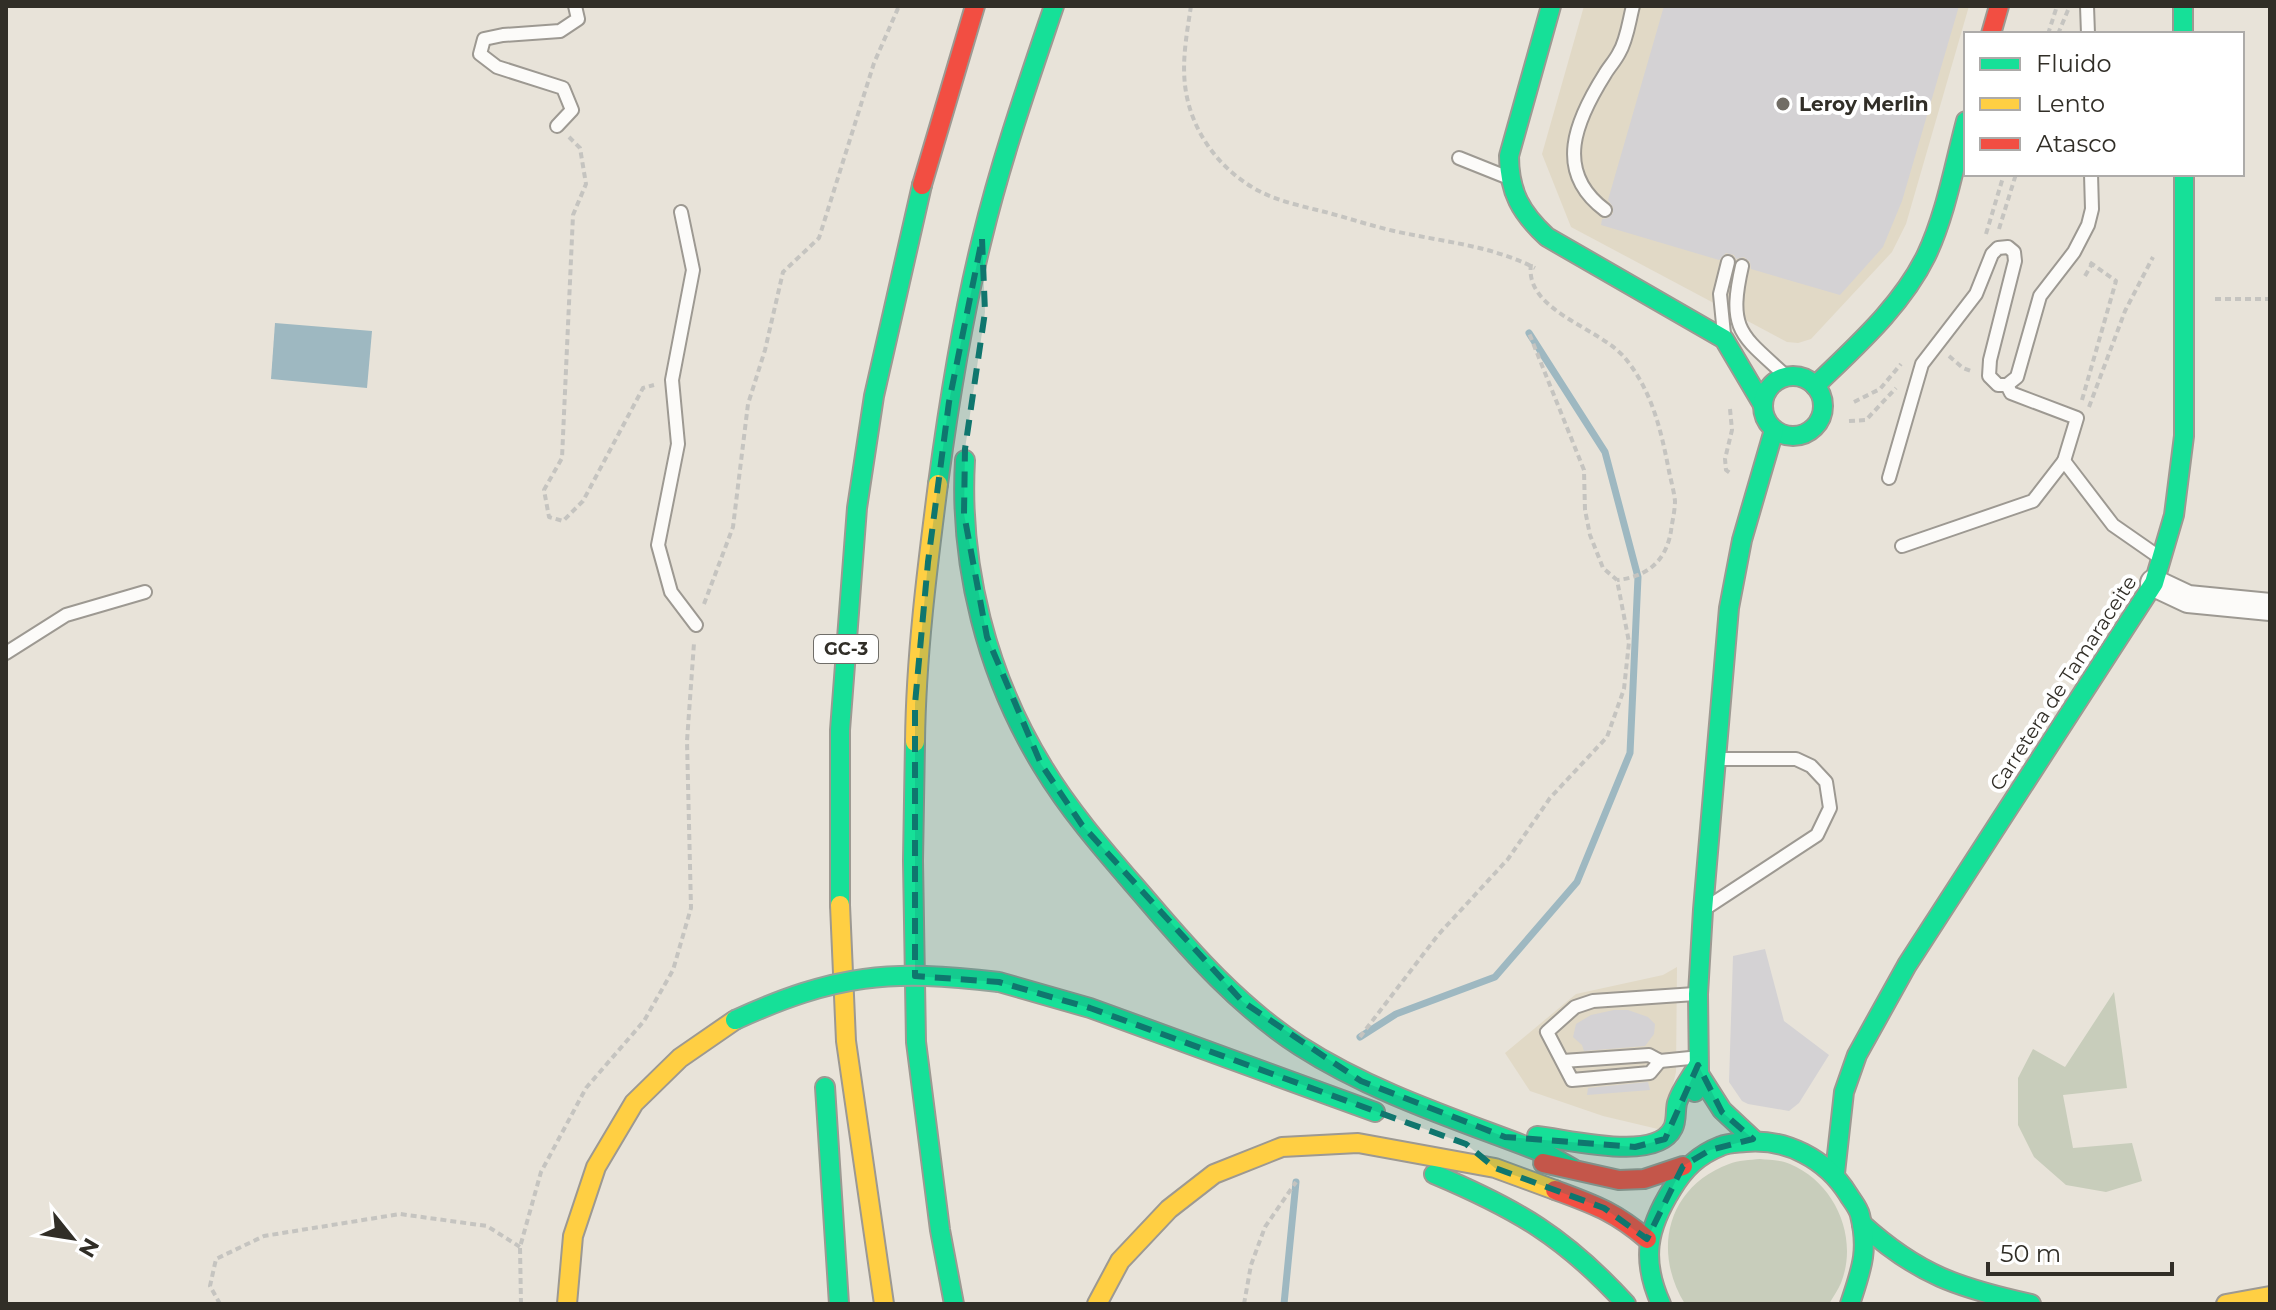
<svg xmlns="http://www.w3.org/2000/svg" width="2276" height="1310" viewBox="0 0 2276 1310" font-family="Montserrat,sans-serif">
  <style>
    .built { fill: #e1d9c6 }
    .green { fill: #c8cdbb }
    .water { fill: #9eb8c1 }
    .lines { fill: none; stroke-linecap: round; stroke-linejoin: round }
    .stream { stroke: #9eb8c1; stroke-width: 7 }
    .building { fill: #d4d2d4 }
    .lane-casing { stroke: #9d9992; stroke-width: 16 }
    .street-casing { stroke: #9d9992; stroke-width: 30 }
    .fast-casing { stroke: #9d9992; stroke-width: 22 }
    .slow-casing { stroke: #9d9992; stroke-width: 22 }
    .jam-casing { stroke: #9d9992; stroke-width: 22 }
    .path { stroke: #c5c4c0; stroke-width: 4; stroke-dasharray: 6 4; stroke-linecap: butt }
    .lane { stroke: #fcfbf9; stroke-width: 12 }
    .street { stroke: #fcfbf9; stroke-width: 26 }
    .fast { stroke: #16e098; stroke-width: 18 }
    .slow { stroke: #ffcf43; stroke-width: 18 }
    .jam { stroke: #f24e42; stroke-width: 18 }
    .fast-bridge-casing { stroke: #96a29a; stroke-width: 22; stroke-linecap: butt }
    .fast-bridge { stroke: #16e098; stroke-width: 18 }
    .marked { fill: #0f766e; fill-opacity: 0.2; stroke: #0f766e; stroke-width: 6; stroke-dasharray: 16 10; stroke-linejoin: round }
    .poi-dot { fill: #716d65; stroke: #fff; stroke-width: 3 }
    .labels { text-anchor: middle; stroke-width: 8; stroke-linejoin: round; paint-order: stroke }
    .shield { fill: #fff; stroke: #6f6d68; stroke-width: 2 }
    .shield-label { font-size: 18px; font-weight: bold; fill: #312e27 }
    .poi-label { font-size: 20px; font-weight: bold; fill: #312e27; stroke: #fff; text-anchor: start }
    .street-label { font-size: 20px; fill: #312e27; stroke: #fff }
  </style>
  <rect width="100%" height="100%" fill="#e8e3d9"/>
  <g class="built">
    <path d="M1584 6H1969L1906 224 1892 252 1811 339 1798 343 1787 342 1571 227 1542 154Z"/>
    <path d="M1677 967 1676 1072 1662 1130 1603 1116 1530 1091 1505 1053 1576 994 1663 975Z"/>
  </g>
  <g class="green">
    <path d="M2114 992 2127 1088 2063 1095 2073 1148 2132 1143 2142 1181 2106 1192 2066 1185 2034 1157 2018 1125V1078L2033 1049 2065 1067Z"/>
    <path d="M1760 1159C1769 1160 1782 1160 1790 1164 1835 1183 1859 1237 1841 1283 1838 1290 1833 1297 1829 1304H1685C1652 1251 1667 1187 1729 1164 1738 1160 1750 1160 1760 1159Z"/>
  </g>
  <path class="water" d="M275 323 372 331 367 388 271 379Z"/>
  <g class="lines">
    <g class="stream">
      <path d="M1360 1037 1396 1014 1495 977 1577 882 1630 753 1638 577 1605 452 1529 333"/>
      <path d="M1284 1304 1296 1182"/>
    </g>
  </g>
  <g class="building">
    <path d="M1664 6H1959L1902 201 1883 247 1840 295 1751 269 1750 262 1744 257 1736 259 1734 255 1726 253 1719 260 1601 225 1602 219 1608 218 1613 213V207L1608 200Z"/>
    <path d="M1765 949 1784 1021 1829 1055 1799 1103 1789 1111 1748 1104 1742 1101 1729 1082 1733 956Z"/>
    <path d="M1614 1010H1628L1648 1017 1655 1024 1654 1034 1645 1046 1584 1051 1582 1045 1573 1037 1576 1024 1591 1015Z"/>
    <path d="M1648 1082 1650 1090 1587 1095 1588 1088Z"/>
  </g>
  <g class="lines">
    <g class="lane-casing">
      <g id="lane">
        <path d="M2087 6 2088 34"/>
        <path d="M557 126 572 110 563 88 497 67 480 54 484 39 503 35 560 31 578 19 575 6"/>
        <path d="M1459 158 1504 176"/>
        <path d="M1605 210C1553 171 1576 120 1605 74 1609 67 1615 61 1619 53 1627 40 1629 21 1633 6"/>
        <path d="M681 212 693 270 672 380 678 444 658 545 671 592 696 625"/>
        <path d="M1742 266C1727 332 1742 335 1787 377"/>
        <path d="M1724 334 1720 294 1728 262"/>
        <path d="M2007 385 2011 393 2077 418 2064 461"/>
        <path d="M1889 478 1922 364 1976 294 1992 254 1998 248 2008 247 2014 252 2015 261 1990 360 1989 376 1998 385H2007L2017 377 2040 296 2074 252 2088 225 2092 209 2091 174"/>
        <path d="M1902 546 2033 501 2064 461 2113 525 2159 557"/>
        <path d="M6 653 66 615 145 592"/>
        <path d="M1709 906 1817 835 1830 808 1826 782 1811 766 1796 759H1719"/>
        <path d="M1563 1061 1649 1055 1660 1061 1690 1058"/>
        <path d="M1660 1061 1650 1073 1572 1080 1547 1032 1575 1007 1593 1001 1695 994"/>
      </g>
    </g>
    <g class="street-casing">
      <path id="street" d="M2154 583 2188 599 2270 607"/>
    </g>
    <g class="fast-casing">
      <g id="fast">
        <path d="M1551 6 1509 156C1509 192 1521 213 1547 237L1724 339 1763 405"/>
        <path d="M2183 6V34"/>
        <circle cx="1793" cy="406" r="30"/>
        <path d="M1815 386C1855 347 1901 307 1926 256 1946 214 1954 166 1966 121"/>
        <path d="M965 460C959 566 987 676 1043 767 1072 815 1110 857 1147 900 1193 954 1240 1007 1300 1046 1376 1095 1465 1122 1549 1155L1572 1168"/>
        <path d="M938 484C949 402 962 319 982 239 1001 160 1028 83 1054 6"/>
        <path d="M915 742 913 861 916 1042 940 1230 954 1304"/>
        <path d="M840 905V730L857 508 874 396 922 185"/>
        <path d="M999 982 1090 1008 1375 1112"/>
        <path d="M1699 1074 1722 1110 1753 1139"/>
        <path d="M825 1087 839 1304"/>
        <path d="M1695 1092 1699 1074 1698 994 1703 910 1729 608 1742 540 1774 430"/>
        <path d="M1537 1136C1568 1139 1656 1163 1673 1128 1677 1120 1675 1111 1677 1103 1681 1089 1691 1078 1698 1065"/>
        <path d="M1835 1173 1844 1092 1857 1055 1907 965 2154 583 2174 515 2184 436V174"/>
        <path d="M1434 1174C1517 1209 1565 1237 1626 1304"/>
        <path d="M1862 1224C1918 1275 1959 1288 2031 1304"/>
        <path d="M1661 1304C1641 1260 1647 1229 1672 1189 1684 1169 1698 1155 1721 1146 1728 1143 1737 1143 1745 1142 1786 1138 1826 1159 1848 1194 1852 1201 1858 1207 1860 1215 1869 1252 1861 1270 1850 1304"/>
      </g>
    </g>
    <g class="slow-casing">
      <g id="slow">
        <path d="M915 742C916 656 927 570 938 484"/>
        <path d="M840 905 846 1041 884 1304"/>
        <path d="M567 1304 573 1236 596 1167 634 1103 680 1058 735 1020"/>
        <path d="M1097 1304 1120 1261 1169 1209 1214 1174 1282 1147 1358 1143 1495 1168 1555 1190"/>
        <path d="M2226 1304 2270 1296"/>
      </g>
    </g>
    <g class="jam-casing">
      <g id="jam">
        <path d="M1991 34 1999 6"/>
        <path d="M922 185 975 6"/>
        <path d="M1543 1163 1619 1180 1644 1179 1683 1166"/>
        <path d="M1555 1190C1595 1205 1614 1211 1647 1239"/>
      </g>
    </g>
    <g class="path">
      <path d="M1191 6C1187 32 1182 59 1185 85 1190 130 1219 170 1259 191 1280 202 1306 207 1329 213 1351 219 1372 226 1394 231 1443 242 1490 245 1535 268"/>
      <path d="M2048 34 2057 6"/>
      <path d="M2058 34 2068 10"/>
      <path d="M569 137 580 148 586 184 573 215 562 458 544 490 549 517 563 521 583 501 643 388 654 385"/>
      <path d="M1999 229 2016 174"/>
      <path d="M1986 234 2004 174"/>
      <path d="M1531 264C1524 311 1599 327 1625 358 1652 391 1661 430 1669 471 1671 481 1674 491 1675 501 1675 511 1672 522 1671 531 1666 562 1646 577 1617 580"/>
      <path d="M2085 276 2092 264"/>
      <path d="M2215 299H2270"/>
      <path d="M1949 356 1963 368 1971 371"/>
      <path d="M2082 400 2116 281 2088 261"/>
      <path d="M1854 402 1880 389 1901 364"/>
      <path d="M2089 407 2125 311 2153 257"/>
      <path d="M1730 409 1732 430 1725 459 1726 470 1730 473"/>
      <path d="M1849 421 1866 420 1896 388"/>
      <path d="M704 604 733 527 748 404 765 350 783 272 819 238 874 63 899 6"/>
      <path d="M1360 1037 1438 935 1508 859 1550 798 1607 737 1624 689 1629 642 1617 580 1603 568 1590 535 1585 510 1584 470 1529 333"/>
      <path d="M220 1304 210 1286 216 1259 264 1236 400 1214 487 1226 520 1247"/>
      <path d="M521 1304 520 1247 541 1172 586 1088 644 1021 673 970 691 908 687 741 694 643"/>
      <path d="M1244 1304 1251 1265 1265 1227 1296 1182"/>
    </g>
    <use href="#lane" class="lane"/>
    <use href="#street" class="street"/>
    <use href="#fast" class="fast"/>
    <use href="#slow" class="slow"/>
    <use href="#jam" class="jam"/>
    <g class="fast-bridge-casing">
      <path id="fast-bridge" d="M735 1020C836 974 890 969 999 982"/>
    </g>
    <use href="#fast-bridge" class="fast-bridge"/>
  </g>
  <path class="marked" d="M982 239 985 312 965 449 964 514 987 637 1041 764 1082 825 1243 1002 1361 1081 1505 1137 1635 1147 1665 1139 1698 1065 1722 1112 1753 1139 1710 1150 1683 1166 1647 1239 1604 1208 1495 1168 1466 1144 1090 1008 999 982 915 976V704L928 562 949 402Z"/>
  <circle class="poi-dot" cx="1783" cy="104" r="8"/>
  <g class="labels">
    <rect class="shield" x="814" y="635" width="64" height="28" rx="6"/>
    <g class="shield-label">
      <text x="846" y="655">GC-3</text>
    </g>
    <g class="poi-label">
      <text x="1799" y="111">Leroy Merlin</text>
    </g>
    <g class="street-label">
      <text transform="translate(2063 683) rotate(-57)" y="7">Carretera de Tamaraceite</text>
    </g>
  </g>
  <rect width="2276" height="1310" fill="none" stroke="#312e27" stroke-width="16"/>
  <rect x="1964" y="32" width="280" height="144" fill="#ffffff" stroke="#adaba9" stroke-width="2"/>
  <rect x="1980" y="58" width="40" height="12" fill="#16e098" stroke="#adaba9" stroke-width="2"/>
  <text x="2036" y="72" font-size="24" fill="#312e27">Fluido</text>
  <rect x="1980" y="98" width="40" height="12" fill="#ffcf43" stroke="#adaba9" stroke-width="2"/>
  <text x="2036" y="112" font-size="24" fill="#312e27">Lento</text>
  <rect x="1980" y="138" width="40" height="12" fill="#f24e42" stroke="#adaba9" stroke-width="2"/>
  <text x="2036" y="152" font-size="24" fill="#312e27">Atasco</text>
  <g transform="translate(72 1238) rotate(120)" stroke="#ffffff" stroke-width="6" paint-order="stroke">
  <path d="M0-6L14 30L0 20L-14 30Z" fill="#312e27"/>
  <text y="-12" font-size="22" font-weight="bold" text-anchor="middle" fill="#312e27">N</text>
  </g>
  <path d="M1988 1262v12h184v-12" fill="none" stroke="#312e27" stroke-width="4"/>
  <text x="2000" y="1262" font-size="24" fill="#312e27" stroke="#ffffff" stroke-width="6" paint-order="stroke">50 m</text>
</svg>
